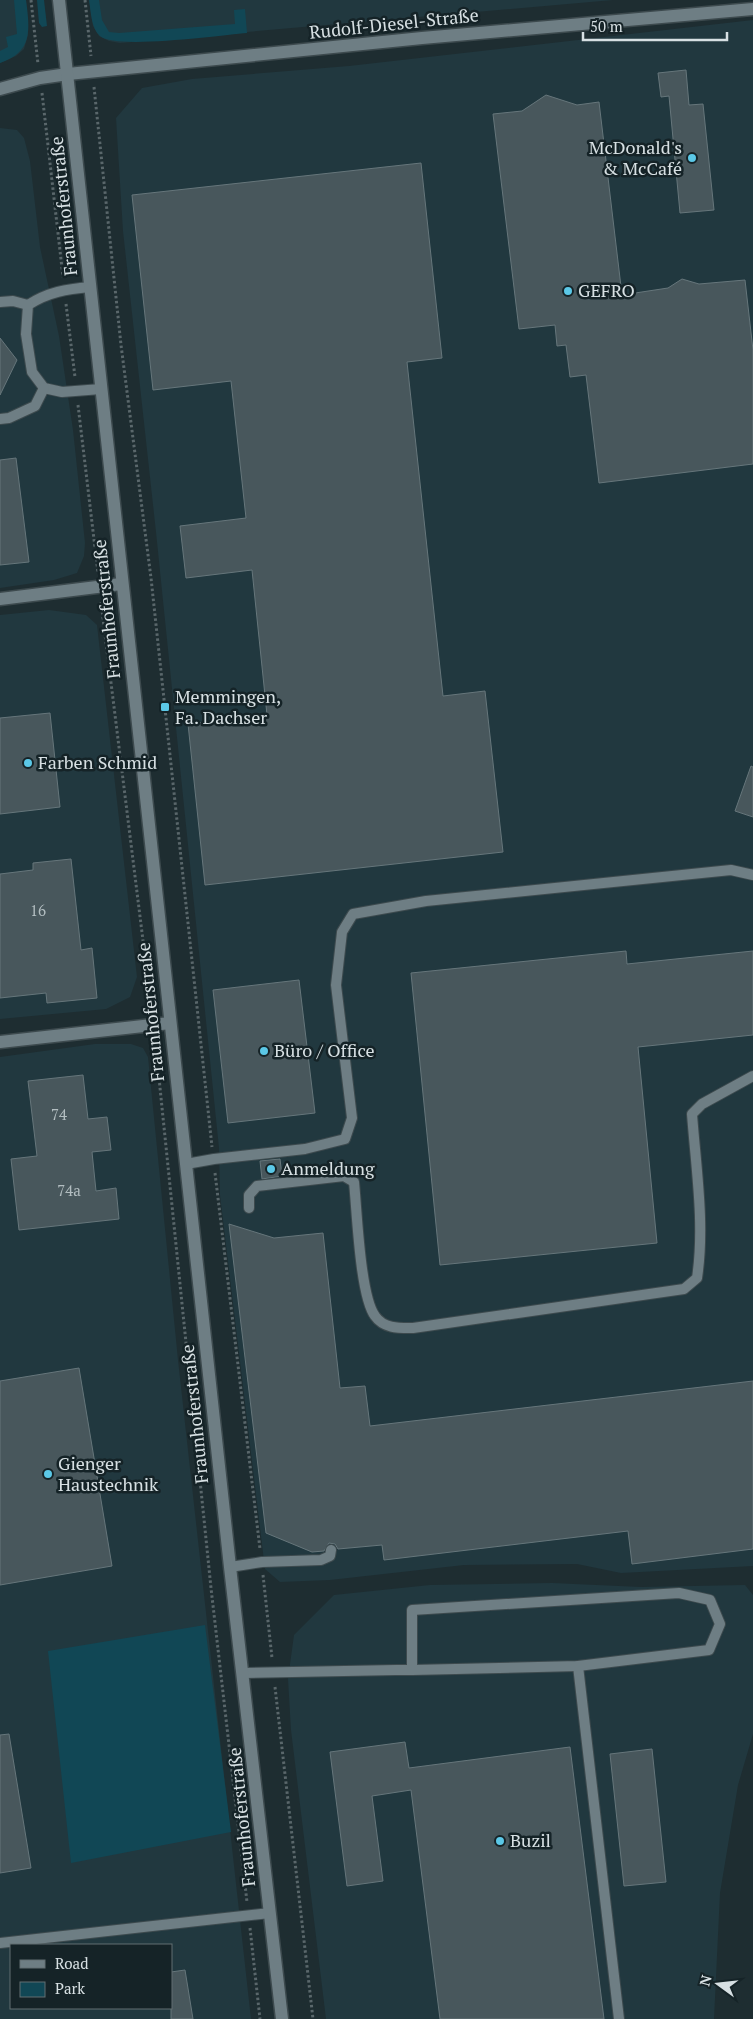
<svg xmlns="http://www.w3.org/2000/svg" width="753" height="2019" viewBox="0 0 753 2019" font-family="'PT Serif',serif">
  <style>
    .built { fill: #21383f; fill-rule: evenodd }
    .green { fill: #114755 }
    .building { fill: #48575c; stroke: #66767b }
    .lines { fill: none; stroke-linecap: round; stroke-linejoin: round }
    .service-casing { stroke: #3d4a4e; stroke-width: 12 }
    .minor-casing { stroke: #3d4a4e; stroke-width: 15 }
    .tertiary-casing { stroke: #3d4a4e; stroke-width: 15 }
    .path { stroke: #5a676b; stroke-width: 3; stroke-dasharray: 2.5 2.5; stroke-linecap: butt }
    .service { stroke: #6e7e84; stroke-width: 10 }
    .minor { stroke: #6e7e84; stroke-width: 12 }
    .tertiary { stroke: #6e7e84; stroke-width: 12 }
    .poi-dot { fill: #5bc8e7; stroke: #152327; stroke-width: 2 }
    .labels { text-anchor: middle; stroke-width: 5; stroke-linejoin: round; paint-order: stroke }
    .number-label { font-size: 15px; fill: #b3bec1 }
    .street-label { font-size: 18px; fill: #d7e0e3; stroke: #152327 }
    .poi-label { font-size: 18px; fill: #d7e0e3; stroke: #152327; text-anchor: start }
  </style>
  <rect width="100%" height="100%" fill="#1e2d31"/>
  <g class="built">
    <path d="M0 0H26L28 35 24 49 16 56 0 63Z"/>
    <path d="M89 0H613L120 43 109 41 99 36 93 26Z"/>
    <path d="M753 20V1566L621 1573 577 1564 464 1565 330 1580 280 1582 265 1569 220 1195 219 1148 156 532 123 231 116 118 142 88 192 79 349 66Z"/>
    <path d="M0 128 17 130 24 138 30 161 40 247 59 336 73 430 85 543 84 556 77 573 54 580 0 588Z"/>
    <path d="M49 610 86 615 97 625 137 977 130 997 106 1009 0 1019V615Z"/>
    <path d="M95 1044H131L143 1048 148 1057 178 1360 251 2019H0V1057ZM11 1945H171V2008H11Z"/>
    <path d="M552 1583 641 1587 745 1585 753 1595V1734L738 1785 720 1893 714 2019H326L291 1730 288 1679 294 1635 334 1595 430 1585Z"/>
  </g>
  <g class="green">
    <path d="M14 0H26C30 30 33 52 0 63V51L8 47 6 37 17 34Z"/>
    <path d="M37 0H44L47 26 42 27 39 23Z"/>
    <path d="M89 0H99L102 20 109 32 119 33 235 24 234 10 245 9 247 33C222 35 115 50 100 36 91 28 91 12 89 0Z"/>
    <path d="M205 1625 231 1832 71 1863 48 1651Z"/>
  </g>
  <g class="building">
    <path d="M686 70 689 105 703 104 714 210 680 213 669 96 661 97 658 73Z"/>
    <path d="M546 95 577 105 599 102 622 295 668 288 682 279 699 284 745 280 753 350V464L599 483 586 375 570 377 566 345 557 346 555 325 519 329 493 114 522 111Z"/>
    <path d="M421 163 442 358 407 362 443 696 485 691 503 852 205 885 188 724 267 715 252 570 186 578 180 526 246 518 231 381 153 390 132 195Z"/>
    <path d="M0 338 17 360 0 395Z"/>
    <path d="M16 458 29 562 0 565V460Z"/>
    <path d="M50 713 60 807 0 814V718Z"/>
    <path d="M751 766 753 767V817L735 811Z"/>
    <path d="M71 859 81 950 92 948 97 998 47 1003 46 993 0 998V874L33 870V863Z"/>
    <path d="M626 951 627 964 753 951V1035L638 1047 657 1243 440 1265 411 973Z"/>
    <path d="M299 980 315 1113 228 1123 213 990Z"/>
    <path d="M83 1075 88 1119 107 1117 111 1150 92 1152 96 1191 116 1188 119 1219 19 1230 11 1159 37 1156 28 1081Z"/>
    <path d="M280 1159 282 1176 262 1179 260 1161Z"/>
    <path d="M229 1224 274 1238 323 1233 340 1388 365 1386 370 1426 753 1381V1549L632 1564 628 1531 384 1560 382 1545 338 1549 335 1544 329 1543 324 1551 312 1552 266 1533Z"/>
    <path d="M79 1368 112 1566 0 1585V1381Z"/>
    <path d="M9 1734 31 1868 0 1873V1735Z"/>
    <path d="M405 1742 409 1768 570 1747 604 2019H440L411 1790 372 1796 383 1881 347 1886 330 1752Z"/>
    <path d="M652 1749 666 1882 624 1886 610 1754Z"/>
    <path d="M185 1970 193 2019H171V1972Z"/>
  </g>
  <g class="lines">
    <g class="service-casing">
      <g id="service">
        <path d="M90 287C67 289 48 292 28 305L26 334 32 372 44 388 62 392 101 389"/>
        <path d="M0 302 13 301 28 305"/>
        <path d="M0 419 9 418 35 406 44 388"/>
        <path d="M186 1164 214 1159 305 1149 345 1139 352 1118 336 985 342 932 353 914 426 901 731 870 753 875"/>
        <path d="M249 1208V1195L257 1186 344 1176 354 1182C357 1211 360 1296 375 1316 384 1329 400 1328 413 1328L684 1289 697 1278C705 1225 696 1168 692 1114L702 1104 753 1076"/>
        <path d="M230 1567 262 1562 321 1560 330 1556 331 1550"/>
        <path d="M578 1666 619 2019"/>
        <path d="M243 1673 396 1670H412L578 1666 709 1650 720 1624 710 1600 679 1593 412 1610V1670"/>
        <path d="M0 1943 270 1913"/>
      </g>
    </g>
    <g class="minor-casing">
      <g id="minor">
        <path d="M0 89 40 78 68 74 422 38 753 9"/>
        <path d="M0 599 121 584"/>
        <path d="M0 1042 170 1023"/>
      </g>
    </g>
    <g class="tertiary-casing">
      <path id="tertiary" d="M59 0 230 1567 282 2019"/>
    </g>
    <g class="path">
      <path d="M31 0 38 64"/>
      <path d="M85 0 91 56"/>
      <path d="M94 87 121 345 151 578 212 1147"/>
      <path d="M42 93 63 277"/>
      <path d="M66 304 75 377"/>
      <path d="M78 405 98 573"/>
      <path d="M101 602 150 997"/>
      <path d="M159 1078 211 1588 247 1902"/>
      <path d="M215 1173 260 1549"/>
      <path d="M263 1575 272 1658"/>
      <path d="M275 1687 313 2019"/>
      <path d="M250 1928 260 2019"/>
    </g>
    <use href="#service" class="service"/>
    <use href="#minor" class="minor"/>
    <use href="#tertiary" class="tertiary"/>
  </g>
  <g class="poi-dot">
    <circle cx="692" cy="158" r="5"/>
    <circle cx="568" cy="291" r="5"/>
    <rect x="160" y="702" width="10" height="10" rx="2.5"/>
    <circle cx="28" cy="763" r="5"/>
    <circle cx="264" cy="1051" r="5"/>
    <circle cx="271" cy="1169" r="5"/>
    <circle cx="48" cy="1474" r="5"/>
    <circle cx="500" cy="1841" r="5"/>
  </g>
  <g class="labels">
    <g class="number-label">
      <text x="38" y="916">16</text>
      <text x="59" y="1120">74</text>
      <text x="69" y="1196">74a</text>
    </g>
    <g class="street-label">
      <text transform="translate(394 24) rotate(-6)" y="6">Rudolf-Diesel-Straße</text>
      <text transform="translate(64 206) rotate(-96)" y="6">Fraunhoferstraße</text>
      <text transform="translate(107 609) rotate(-96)" y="6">Fraunhoferstraße</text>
      <text transform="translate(151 1012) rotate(-96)" y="6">Fraunhoferstraße</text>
      <text transform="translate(195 1414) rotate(-96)" y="6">Fraunhoferstraße</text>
      <text transform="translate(242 1817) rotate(-96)" y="6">Fraunhoferstraße</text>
    </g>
    <g class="poi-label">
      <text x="682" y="154" text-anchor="end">McDonald's<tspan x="682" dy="21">&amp; McCafé</tspan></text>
      <text x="578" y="297">GEFRO</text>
      <text x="175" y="703">Memmingen,<tspan x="175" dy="21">Fa. Dachser</tspan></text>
      <text x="38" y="769">Farben Schmid</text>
      <text x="274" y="1057">Büro / Office</text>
      <text x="281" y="1175">Anmeldung</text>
      <text x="58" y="1470">Gienger<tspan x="58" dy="21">Haustechnik</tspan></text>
      <text x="510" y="1847">Buzil</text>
    </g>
  </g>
  <rect x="10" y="1944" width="162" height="65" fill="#152327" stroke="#636f72"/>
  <rect x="20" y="1960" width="25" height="8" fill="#6e7e84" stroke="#636f72"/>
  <text x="55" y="1969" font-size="15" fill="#d7e0e3">Road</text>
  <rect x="20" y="1982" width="25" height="15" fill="#114755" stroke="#636f72"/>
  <text x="55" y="1994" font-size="15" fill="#d7e0e3">Park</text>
  <g transform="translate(718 1984) rotate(285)" stroke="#152327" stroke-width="4" paint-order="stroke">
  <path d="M0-4L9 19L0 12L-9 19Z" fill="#d7e0e3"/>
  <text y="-8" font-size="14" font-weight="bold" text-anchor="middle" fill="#d7e0e3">N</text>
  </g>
  <path d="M583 32v8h144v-8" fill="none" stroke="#d7e0e3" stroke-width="2.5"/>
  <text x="590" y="32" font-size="15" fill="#d7e0e3" stroke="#152327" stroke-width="4" paint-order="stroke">50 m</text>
</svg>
